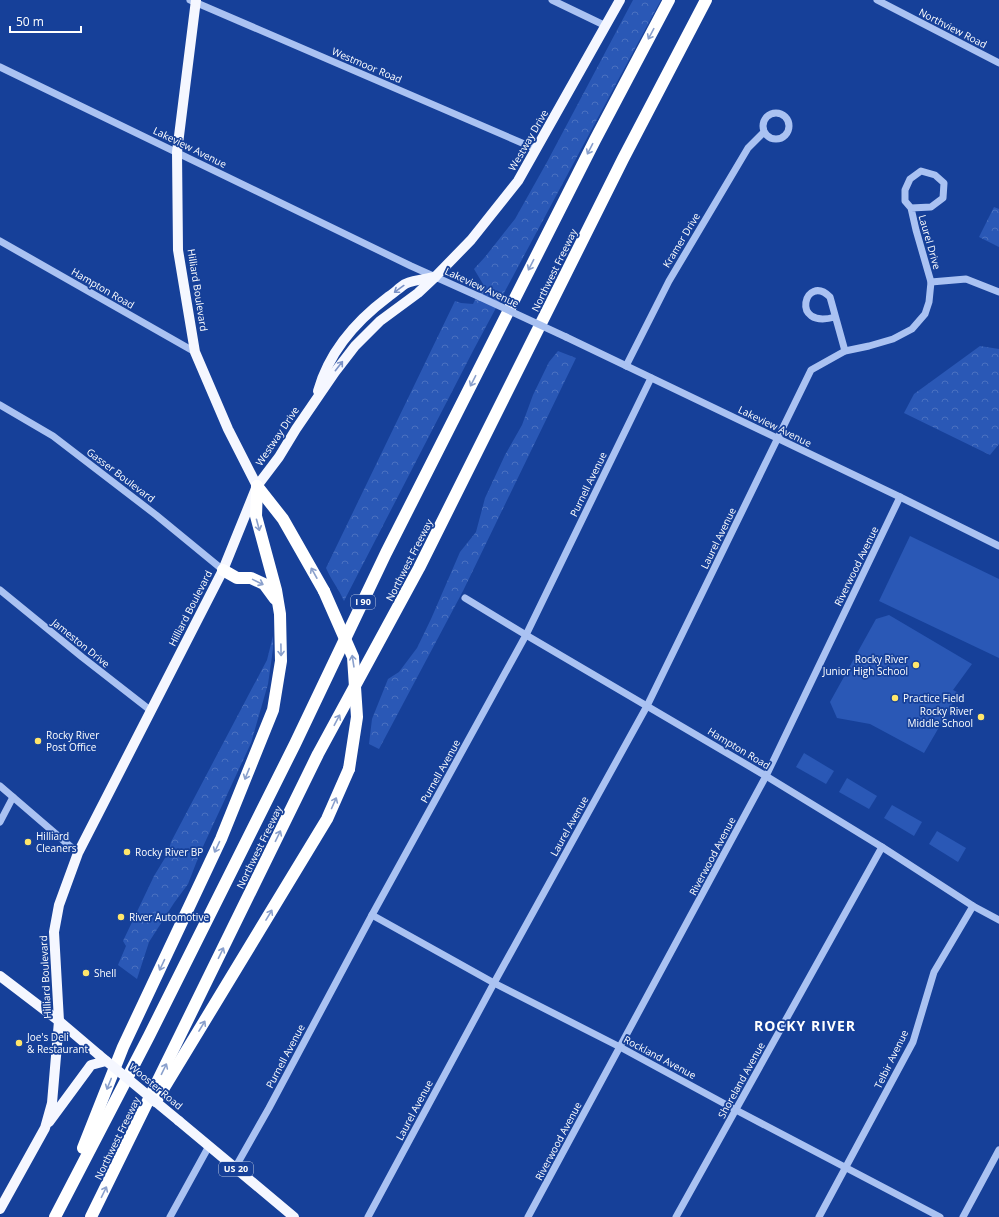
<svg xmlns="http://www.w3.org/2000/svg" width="999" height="1217" viewBox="0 0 999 1217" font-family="'Open Sans',sans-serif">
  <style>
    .forest { fill: url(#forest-crowns) }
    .pitch { fill: #2a58b6 }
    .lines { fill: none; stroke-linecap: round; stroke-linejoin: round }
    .minor { stroke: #aac2f2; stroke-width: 7 }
    .major { stroke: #f5f7ff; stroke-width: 10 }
    .highway { stroke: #fff; stroke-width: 12 }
    .minor-bridge { stroke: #aac2f2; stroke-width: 7 }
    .major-bridge { stroke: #f5f7ff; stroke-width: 10 }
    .highway-bridge { stroke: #fff; stroke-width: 12 }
    .oneway { stroke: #8aa0cc }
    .oneway2 { stroke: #7a92c7 }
    .poi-dot { fill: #ffe66b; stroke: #164099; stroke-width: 1.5 }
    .labels { text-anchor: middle; stroke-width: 3.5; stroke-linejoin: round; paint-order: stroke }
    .shield { fill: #164099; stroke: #b9c6e0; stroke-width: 1 }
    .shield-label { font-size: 9px; font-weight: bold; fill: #fff }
    .street-label { font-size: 10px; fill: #fff; stroke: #164099 }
    .poi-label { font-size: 10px; fill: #fff; stroke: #164099; text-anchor: start }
    .district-label { font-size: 14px; font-weight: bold; letter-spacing: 1px; fill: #fff; stroke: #164099 }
  </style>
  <defs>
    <pattern id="forest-crowns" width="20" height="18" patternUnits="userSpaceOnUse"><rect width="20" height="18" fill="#2a58b6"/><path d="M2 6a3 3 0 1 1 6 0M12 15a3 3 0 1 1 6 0" fill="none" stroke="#4a71c1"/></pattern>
  </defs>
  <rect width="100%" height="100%" fill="#164099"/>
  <g class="forest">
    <path d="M633 0H661L474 349 344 601C339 589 331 580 326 568L455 301 461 303 473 304 483 284 474 269 485 257 515 219 547 162Z"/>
    <path d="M994 207 999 209V247L979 237Z"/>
    <path d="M980 346 999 349V444L990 455 904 413 914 394Z"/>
    <path d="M558 351 576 358 463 591 379 749 369 744 372 719 388 679 399 672 417 648 431 619 460 552 476 532 485 498 505 455 522 425 533 395 549 362Z"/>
    <path d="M273 636V649L268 684 251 743 200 853 188 884 174 903 149 942 137 979 118 965 126 946 123 941 154 876 168 853 171 842 267 660Z"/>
  </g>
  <g class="pitch">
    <path d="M910 536 999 579V658L879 601Z"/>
    <path d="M889 615 972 664 953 690 959 693 924 753 870 724 837 718 830 702 876 619Z"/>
    <path d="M804 753 834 771 826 784 796 767Z"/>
    <path d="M847 778 877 796 869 809 839 792Z"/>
    <path d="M892 805 922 822 914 836 884 818Z"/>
    <path d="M937 831 966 848 958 862 929 844Z"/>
  </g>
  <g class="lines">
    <g class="minor">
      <path d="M190 0 536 149"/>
      <path d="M552 0 606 26"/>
      <path d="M877 0 999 63"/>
      <path d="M0 67 411 266 480 297"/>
      <circle cx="776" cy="126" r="13"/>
      <path d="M0 241 195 352"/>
      <path d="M931 282 966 279 999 292"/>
      <path d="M835 317C789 330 805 272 830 297L845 351"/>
      <path d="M566 337 900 497 999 546"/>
      <path d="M626 366 669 281 748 148 764 132"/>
      <path d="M0 405 53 436 156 515 223 570"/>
      <path d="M0 590 82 657 150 710"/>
      <path d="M465 598 526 635 766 776 882 847 973 906 999 920"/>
      <path d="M0 786 78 853"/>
      <path d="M0 822 13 797"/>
      <path d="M372 915 494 983 620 1047 736 1110 940 1217"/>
      <path d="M235 1168 269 1108 372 915 526 635 651 378"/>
      <path d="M170 1217 209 1146"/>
      <path d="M368 1217 494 983 647 706 811 370 845 351 869 346 893 339 912 329 925 314 929 302 931 282 916 230 911 208 931 207 943 198 944 183 935 175 921 171 910 179 905 190V201L911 208"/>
      <path d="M528 1217 766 776 900 497"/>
      <path d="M676 1217 882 847"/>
      <path d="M819 1217 913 1042 934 972 973 906"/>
      <path d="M963 1217 999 1150"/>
    </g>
    <g class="major">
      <path d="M196 0 177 152 178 250 195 352 228 429 257 486"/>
      <path d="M318 391C329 352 356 321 388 297 394 293 399 288 405 284 414 280 425 279 435 277"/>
      <path d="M0 976 59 1021 99 1055"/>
      <path d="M179 1121 294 1217"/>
      <path d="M49 1122 91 1065 106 1061"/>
      <path d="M0 1209 45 1128 52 1103 59 1021 54 932 59 905 78 853 223 570 257 486 279 457 296 429 335 372 355 346 380 321 418 293 435 277 471 240 518 181 620 0"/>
    </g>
    <g class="highway">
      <path d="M257 486 283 519 324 591"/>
      <path d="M223 570 237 578H251L264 584 275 599"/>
      <path d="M156 1101 327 819 349 769"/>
      <path d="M83 1148 123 1047 221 839 273 710 281 661 280 614 276 590 256 516 257 486"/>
      <path d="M55 1217 149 1036 295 744 386 553 595 140 669 0"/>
      <path d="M91 1217 318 754 419 568 623 159 706 0"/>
    </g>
    <path class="minor-bridge" d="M480 297 566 337"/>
    <path class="major-bridge" d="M99 1055 179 1121"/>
    <path class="highway-bridge" d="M324 591 353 657 357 717 349 769"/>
  </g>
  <defs><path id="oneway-shaft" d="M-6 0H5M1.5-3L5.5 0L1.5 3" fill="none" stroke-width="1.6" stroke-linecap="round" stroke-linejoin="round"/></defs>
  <g class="oneway">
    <use href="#oneway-shaft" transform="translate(651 34) rotate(118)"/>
    <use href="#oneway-shaft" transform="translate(590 149) rotate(117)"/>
    <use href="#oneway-shaft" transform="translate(531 265) rotate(117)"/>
    <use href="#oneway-shaft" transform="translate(473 381) rotate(117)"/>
    <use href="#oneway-shaft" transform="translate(258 525) rotate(75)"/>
    <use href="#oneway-shaft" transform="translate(314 573) rotate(-119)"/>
    <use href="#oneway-shaft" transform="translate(258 582) rotate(26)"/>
    <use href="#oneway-shaft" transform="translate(281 650) rotate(89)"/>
    <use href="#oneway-shaft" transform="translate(353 661) rotate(-99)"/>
    <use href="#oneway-shaft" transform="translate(337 720) rotate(-62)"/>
    <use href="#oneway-shaft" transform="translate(247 774) rotate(112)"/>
    <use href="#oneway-shaft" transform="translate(334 803) rotate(-66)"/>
    <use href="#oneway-shaft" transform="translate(278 836) rotate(-64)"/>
    <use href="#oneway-shaft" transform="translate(217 847) rotate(115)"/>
    <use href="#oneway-shaft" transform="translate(269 915) rotate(-59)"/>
    <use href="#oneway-shaft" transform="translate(221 953) rotate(-64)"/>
    <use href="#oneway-shaft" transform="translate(162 965) rotate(115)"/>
    <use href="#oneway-shaft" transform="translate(202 1026) rotate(-59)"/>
    <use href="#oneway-shaft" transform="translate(164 1069) rotate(-64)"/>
    <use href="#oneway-shaft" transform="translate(109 1084) rotate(112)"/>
    <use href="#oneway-shaft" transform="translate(104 1192) rotate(-64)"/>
  </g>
  <g class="oneway2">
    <use href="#oneway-shaft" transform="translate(399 289) rotate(144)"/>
    <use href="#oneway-shaft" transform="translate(339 366) rotate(-52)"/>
  </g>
  <g class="poi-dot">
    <circle cx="916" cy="665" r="4"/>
    <circle cx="895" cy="698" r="4"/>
    <circle cx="981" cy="717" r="4"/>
    <circle cx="38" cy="741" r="4"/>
    <circle cx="28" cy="842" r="4"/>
    <circle cx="127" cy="852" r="4"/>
    <circle cx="121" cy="917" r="4"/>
    <circle cx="86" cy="973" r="4"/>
    <circle cx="19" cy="1043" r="4"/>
  </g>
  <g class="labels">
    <g class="shield">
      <rect x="351" y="595" width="24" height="14" rx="3"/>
      <rect x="219" y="1162" width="34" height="14" rx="3"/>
    </g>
    <g class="shield-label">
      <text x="363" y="605">I 90</text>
      <text x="236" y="1172">US 20</text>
    </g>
    <g class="street-label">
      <text transform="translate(953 28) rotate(27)" y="4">Northview Road</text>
      <text transform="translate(367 65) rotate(23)" y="4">Westmoor Road</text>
      <text transform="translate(528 140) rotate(-60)" y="4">Westway Drive</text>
      <text transform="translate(190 147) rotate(26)" y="4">Lakeview Avenue</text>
      <text transform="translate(681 240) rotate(-59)" y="4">Kramer Drive</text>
      <text transform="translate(930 242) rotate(74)" y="4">Laurel Drive</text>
      <text transform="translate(554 270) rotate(-64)" y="4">Northwest Freeway</text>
      <text transform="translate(482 287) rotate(25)" y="4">Lakeview Avenue</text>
      <text transform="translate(103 288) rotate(30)" y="4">Hampton Road</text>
      <text transform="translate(198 290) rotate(81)" y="4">Hilliard Boulevard</text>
      <text transform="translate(775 426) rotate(26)" y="4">Lakeview Avenue</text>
      <text transform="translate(277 436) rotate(-56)" y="4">Westway Drive</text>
      <text transform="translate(121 475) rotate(37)" y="4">Gasser Boulevard</text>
      <text transform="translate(588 484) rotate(-64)" y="4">Purnell Avenue</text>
      <text transform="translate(718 538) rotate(-64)" y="4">Laurel Avenue</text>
      <text transform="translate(409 560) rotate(-63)" y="4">Northwest Freeway</text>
      <text transform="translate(856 566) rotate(-64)" y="4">Riverwood Avenue</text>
      <text transform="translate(190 608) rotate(-63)" y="4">Hilliard Boulevard</text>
      <text transform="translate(81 643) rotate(39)" y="4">Jameston Drive</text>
      <text transform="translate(739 748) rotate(31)" y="4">Hampton Road</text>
      <text transform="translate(440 771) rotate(-61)" y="4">Purnell Avenue</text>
      <text transform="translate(569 826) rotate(-61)" y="4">Laurel Avenue</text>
      <text transform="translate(259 847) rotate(-64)" y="4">Northwest Freeway</text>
      <text transform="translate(712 856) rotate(-62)" y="4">Riverwood Avenue</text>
      <text transform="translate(45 977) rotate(-93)" y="4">Hilliard Boulevard</text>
      <text transform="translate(285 1056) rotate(-62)" y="4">Purnell Avenue</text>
      <text transform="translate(660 1057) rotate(28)" y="4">Rockland Avenue</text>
      <text transform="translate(891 1059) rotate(-64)" y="4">Telbir Avenue</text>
      <text transform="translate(741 1080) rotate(-61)" y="4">Shoreland Avenue</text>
      <text transform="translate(156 1086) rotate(40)" y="4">Wooster Road</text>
      <text transform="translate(414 1110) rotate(-62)" y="4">Laurel Avenue</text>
      <text transform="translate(117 1138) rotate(-64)" y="4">Northwest Freeway</text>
      <text transform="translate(558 1141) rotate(-62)" y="4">Riverwood Avenue</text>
    </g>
    <g class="poi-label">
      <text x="908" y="663" text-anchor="end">Rocky River<tspan x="908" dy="12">Junior High School</tspan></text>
      <text x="903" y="702">Practice Field</text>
      <text x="973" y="715" text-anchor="end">Rocky River<tspan x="973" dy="12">Middle School</tspan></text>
      <text x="46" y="739">Rocky River<tspan x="46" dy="12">Post Office</tspan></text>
      <text x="36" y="840">Hilliard<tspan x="36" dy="12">Cleaners</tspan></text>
      <text x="135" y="856">Rocky River BP</text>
      <text x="129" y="921">River Automotive</text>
      <text x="94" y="977">Shell</text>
      <text x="27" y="1041">Joe's Deli<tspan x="27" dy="12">&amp; Restaurant</tspan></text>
    </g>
    <g class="district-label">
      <text x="805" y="1031">ROCKY RIVER</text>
    </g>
  </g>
  <path d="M10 26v6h71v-6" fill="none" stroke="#ffffff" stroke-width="2"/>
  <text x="16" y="26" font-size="12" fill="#ffffff" stroke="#164099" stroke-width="3" paint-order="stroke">50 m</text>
</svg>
